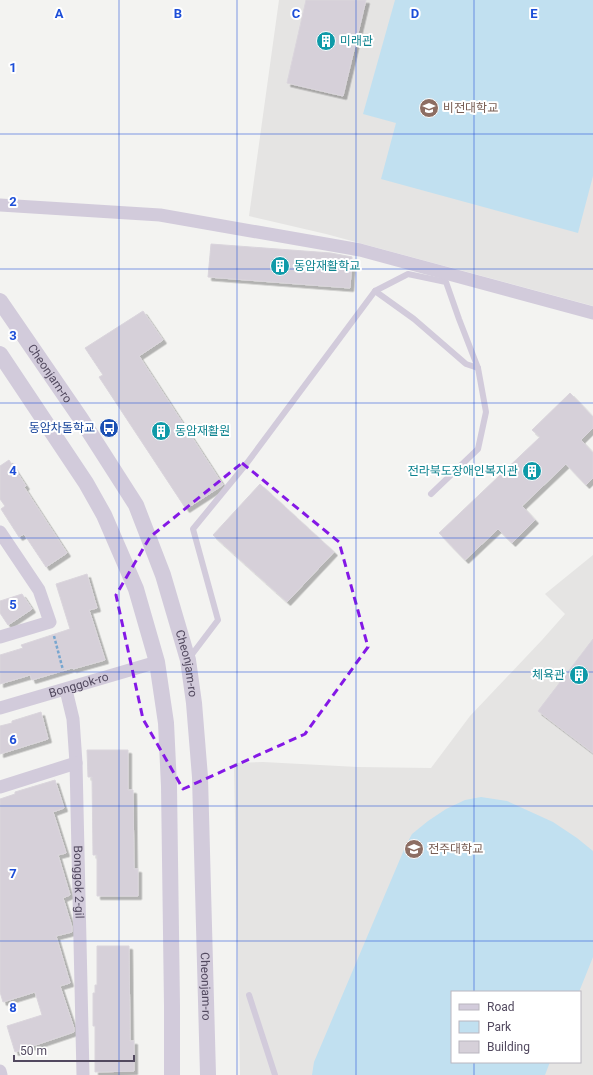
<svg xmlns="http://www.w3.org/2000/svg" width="593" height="1075" viewBox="0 0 593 1075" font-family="Roboto,'Noto Sans KR',sans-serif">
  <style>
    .education { fill: #e5e4e3; fill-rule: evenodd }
    .green { fill: #c1e0f0 }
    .building { fill: #d6d0d9; stroke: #dad5dc; filter: url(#shadow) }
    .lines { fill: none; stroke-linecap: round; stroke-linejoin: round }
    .path { stroke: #78a6cf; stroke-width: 2.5; stroke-dasharray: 3 2; stroke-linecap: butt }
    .service { stroke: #d2cbdb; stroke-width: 6 }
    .minor { stroke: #d2cbdb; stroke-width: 13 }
    .tertiary { stroke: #d2cbdb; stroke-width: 16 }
    .marked { fill: none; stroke: #8418e6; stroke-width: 3; stroke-dasharray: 8 5; stroke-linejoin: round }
    .grid { fill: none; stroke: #1d4ed8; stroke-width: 1; stroke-opacity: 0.55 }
    .labels { text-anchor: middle; stroke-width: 4; stroke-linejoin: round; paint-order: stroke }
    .culture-label { font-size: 12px; fill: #0d838f; stroke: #fff; text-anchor: start }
    .education-label { font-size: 12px; fill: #785e54; stroke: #fff; text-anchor: start }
    .street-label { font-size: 12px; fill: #52495f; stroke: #fff }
    .transit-label { font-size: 12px; fill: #164399; stroke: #fff; text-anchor: end }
    .grid-label { font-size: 13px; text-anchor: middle; font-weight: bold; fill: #1d4ed8; stroke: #fff; stroke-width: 4; stroke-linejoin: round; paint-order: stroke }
  </style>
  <defs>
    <filter id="shadow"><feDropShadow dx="3.5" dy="3.5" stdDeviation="0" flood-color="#0004"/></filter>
  </defs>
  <rect width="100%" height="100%" fill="#f3f3f1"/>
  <g class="education">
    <path d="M279 0H593V306L326 234 249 216Z"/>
    <path d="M593 555V1075H240L234 763 263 762 358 767 431 768 470 716 542 640 565 614 545 594ZM452 992H580V1062H452Z"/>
  </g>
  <g class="green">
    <path d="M395 0H593V176L578 233 381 179 396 123 363 114Z"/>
    <path d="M481 797 507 801 553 822 577 838 593 851V957L579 992H452V1062H550L545 1075H312L314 1062 406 845 412 834 428 821 446 809 465 800Z"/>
  </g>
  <g class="building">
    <path d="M306 0H366L343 96 287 83Z"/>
    <path d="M211 244 331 253 352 257 350 288 208 277Z"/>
    <path d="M143 311 163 340 139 356 223 485 186 509 99 377 103 375 85 348Z"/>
    <path d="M570 393 593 417V428L581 440 593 453V478L586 485 566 464 522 506 535 520 512 543 498 529 465 560 439 533 540 437 532 430Z"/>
    <path d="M9 460 26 486 24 487 67 553 46 567 24 534 19 537 1 509 5 506 0 499V466Z"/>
    <path d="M260 484 334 552 287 602 213 535Z"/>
    <path d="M87 574 97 608 89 610 105 660 73 669 72 668 32 680 30 675 0 684V655L23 648 21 645 70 629 56 584Z"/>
    <path d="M22 594 32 609 8 625 0 613V601Z"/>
    <path d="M593 639V753L538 711Z"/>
    <path d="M41 712 48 739 0 754V726L12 723V721Z"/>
    <path d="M87 750H128V790H133L134 869H138V896H97V855H93L92 777H88Z"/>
    <path d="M55 780 64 808 53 812 66 853 58 855 70 895 63 898 72 927V932L56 936 70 983 60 986 74 1028V1032L15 1052 7 1026 42 1015 35 992 3 1002 0 992V799L15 794V792Z"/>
    <path d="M97 946H129L130 1041H134V1071L95 1072V1026H93V993H95V985H97Z"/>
  </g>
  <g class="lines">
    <path class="path" d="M54 636 63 670"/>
    <g class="service">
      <path d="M375 291 414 319 466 364 478 368"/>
      <path d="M190 657 218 620 193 529 247 463 375 291 408 274 446 282 459 319 478 368 486 412 478 449 431 494"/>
      <path d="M249 995 275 1075"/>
    </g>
    <g class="minor">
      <path d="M0 205 160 215 360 250 593 313"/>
      <path d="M0 532 39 590 50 622 0 637"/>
      <path id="s1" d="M66 690 73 719 76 763 83 1075"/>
      <path id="s2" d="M0 708 157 662"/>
      <path d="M0 787 76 763"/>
      <path d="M0 1071 1 1075"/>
    </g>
    <g class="tertiary">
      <path id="s3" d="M0 301 81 419 136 505 163 575 188 660 194 703 200 777 208 1075"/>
      <path d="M0 354 86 483 104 515 136 589 157 662 166 723 169 786 172 1006V1075"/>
    </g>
  </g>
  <path class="marked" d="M242 463 339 542 368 647 305 734 183 789 143 719 116 595 150 537Z"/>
  <path class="grid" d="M119 0V1075M237 0V1075M356 0V1075M474 0V992M0 134H593M0 269H593M0 403H593M0 538H593M0 672H593M0 806H593M0 941H593M474 1062V1075"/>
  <defs>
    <g id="building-disc" transform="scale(1)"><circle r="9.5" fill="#0f9aa8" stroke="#fff"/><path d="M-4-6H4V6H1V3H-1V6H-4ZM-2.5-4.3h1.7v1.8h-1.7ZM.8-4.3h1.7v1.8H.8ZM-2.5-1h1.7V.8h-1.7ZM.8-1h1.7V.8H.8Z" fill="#fff"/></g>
    <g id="university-disc" transform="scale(1)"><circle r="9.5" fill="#8d6e63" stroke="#fff"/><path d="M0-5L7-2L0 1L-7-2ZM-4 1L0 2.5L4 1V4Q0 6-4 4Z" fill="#fff"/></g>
    <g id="bus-disc" transform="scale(1)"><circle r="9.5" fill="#1a4fb4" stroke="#fff"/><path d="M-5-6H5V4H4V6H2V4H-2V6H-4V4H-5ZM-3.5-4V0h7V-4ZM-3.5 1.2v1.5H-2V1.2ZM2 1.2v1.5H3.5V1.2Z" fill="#fff"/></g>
  </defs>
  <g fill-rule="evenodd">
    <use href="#building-disc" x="326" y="41"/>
    <use href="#university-disc" x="429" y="108"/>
    <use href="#building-disc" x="280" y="266"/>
    <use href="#bus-disc" x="109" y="428"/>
    <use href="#building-disc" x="161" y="431"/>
    <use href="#building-disc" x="532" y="471"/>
    <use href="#building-disc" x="579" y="675"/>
    <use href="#university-disc" x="414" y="849"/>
  </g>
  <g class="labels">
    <g class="culture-label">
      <text x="340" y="45">미래관</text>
      <text x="294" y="270">동암재활학교</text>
      <text x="175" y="435">동암재활원</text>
      <text x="518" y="475" text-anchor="end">전라북도장애인복지관</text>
      <text x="565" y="679" text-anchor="end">체육관</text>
    </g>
    <g class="education-label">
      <text x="443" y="112">비전대학교</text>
      <text x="428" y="853">전주대학교</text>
    </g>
    <g class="street-label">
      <text dy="4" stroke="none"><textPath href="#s3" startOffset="88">Cheonjam-ro</textPath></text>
      <text dy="4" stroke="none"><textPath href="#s3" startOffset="412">Cheonjam-ro</textPath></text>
      <text dy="4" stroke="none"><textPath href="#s2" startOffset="82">Bonggok-ro</textPath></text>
      <text dy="4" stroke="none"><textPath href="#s1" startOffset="193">Bonggok 2-gil</textPath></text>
      <text dy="4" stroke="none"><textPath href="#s3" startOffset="736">Cheonjam-ro</textPath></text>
    </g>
    <g class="transit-label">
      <text x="95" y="432">동암차돌학교</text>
    </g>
  </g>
  <g class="grid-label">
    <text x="59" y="18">A</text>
    <text x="178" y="18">B</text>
    <text x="296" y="18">C</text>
    <text x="415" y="18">D</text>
    <text x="534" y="18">E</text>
    <text x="13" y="72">1</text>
    <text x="13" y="206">2</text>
    <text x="13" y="340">3</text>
    <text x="13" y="475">4</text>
    <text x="13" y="609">5</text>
    <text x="13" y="744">6</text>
    <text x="13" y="878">7</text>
    <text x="13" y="1012">8</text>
  </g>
  <rect x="451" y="991" width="130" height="72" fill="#ffffff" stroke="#bab6bf"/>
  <rect x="459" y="1004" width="20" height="6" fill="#d2cbdb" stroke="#bab6bf"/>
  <text x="487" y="1011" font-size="12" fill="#52495f">Road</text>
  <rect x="459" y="1021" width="20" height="12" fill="#c1e0f0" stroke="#bab6bf"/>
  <text x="487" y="1031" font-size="12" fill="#52495f">Park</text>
  <rect x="459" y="1041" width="20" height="12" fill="#d6d0d9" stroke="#bab6bf"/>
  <text x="487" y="1051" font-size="12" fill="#52495f">Building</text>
  <path d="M14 1055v6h120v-6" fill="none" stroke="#52495f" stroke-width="2"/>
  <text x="20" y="1055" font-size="12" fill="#52495f" stroke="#ffffff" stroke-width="3" paint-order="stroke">50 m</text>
</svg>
